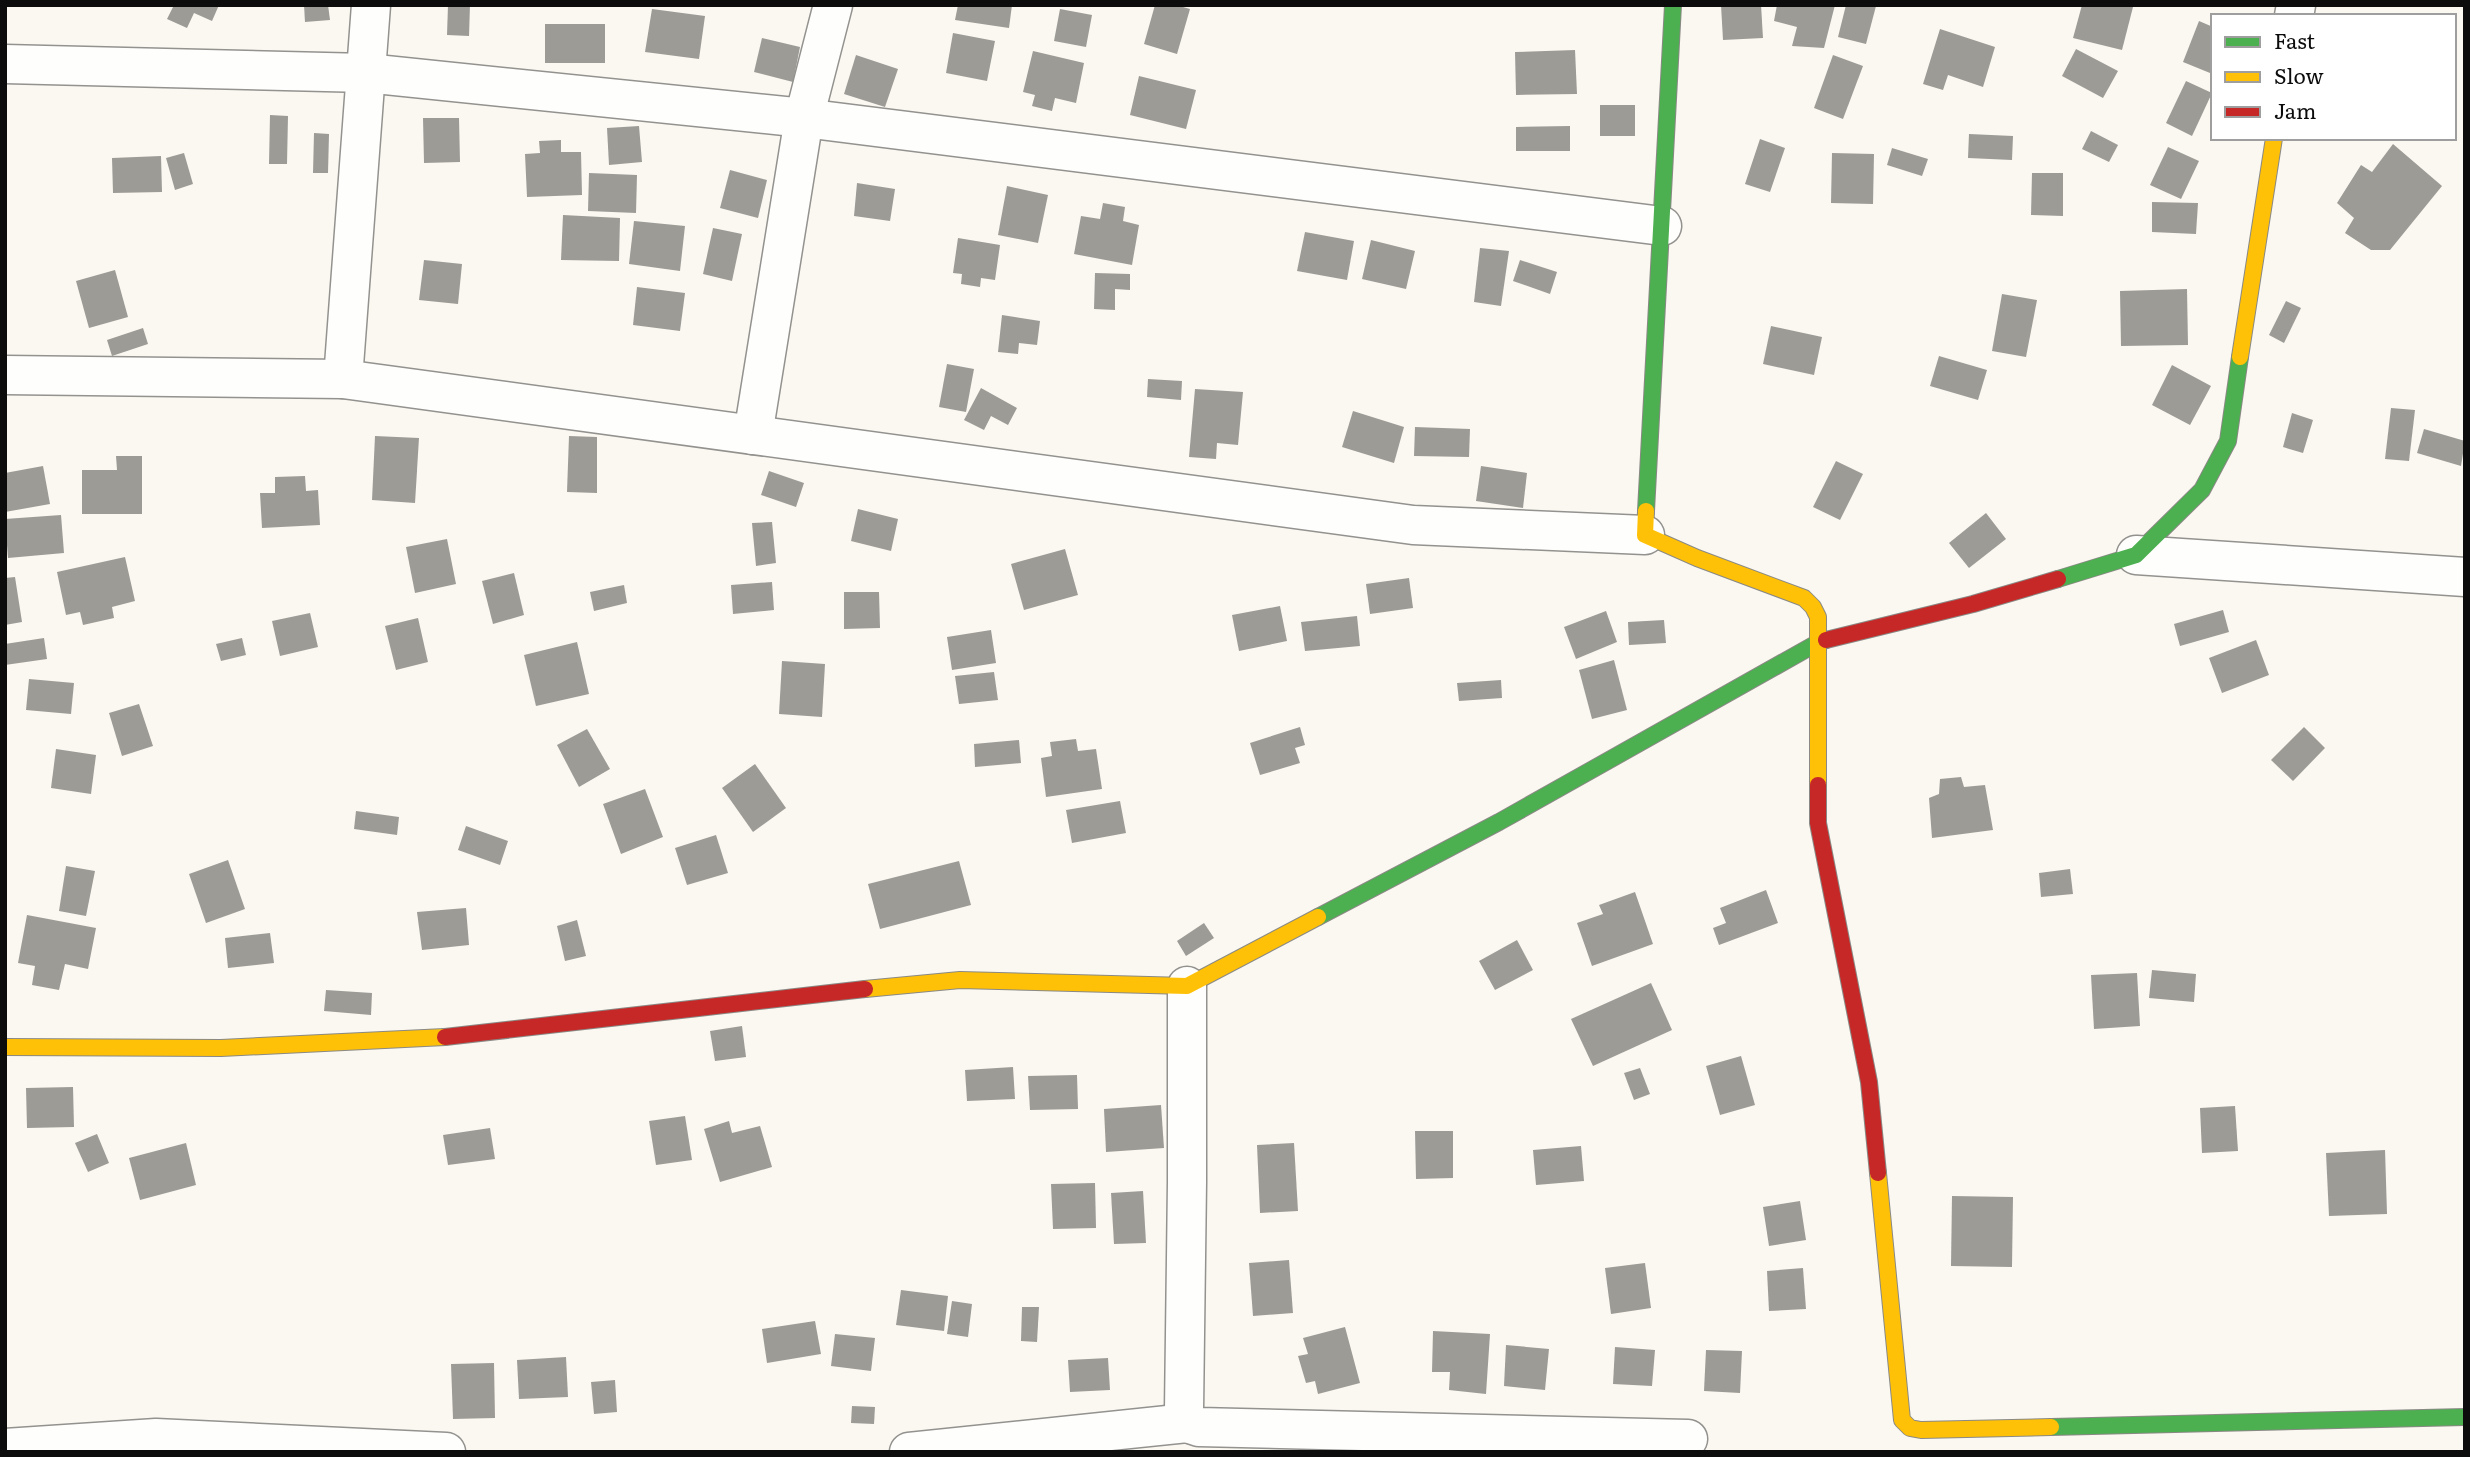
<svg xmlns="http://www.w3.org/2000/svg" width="2470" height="1457" viewBox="0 0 2470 1457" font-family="Literata,serif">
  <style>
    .building { fill: #9d9b96 }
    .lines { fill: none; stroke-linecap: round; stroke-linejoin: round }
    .street-casing { stroke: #93928f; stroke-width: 41 }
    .fast-casing { stroke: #8a8985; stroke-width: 18 }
    .slow-casing { stroke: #8a8985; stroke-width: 18 }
    .jam-casing { stroke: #8a8985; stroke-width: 18 }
    .street { stroke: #fefefd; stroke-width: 38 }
    .fast { stroke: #4caf50; stroke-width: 16 }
    .slow { stroke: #ffc107; stroke-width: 16 }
    .jam { stroke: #c62828; stroke-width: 16 }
  </style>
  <rect width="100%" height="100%" fill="#faf8f0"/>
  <g class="building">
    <path d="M174 5H219L212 21 194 13 187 28 167 19Z"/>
    <path d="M304 5H328L330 20 305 22Z"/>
    <path d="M448 5H470L469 36 447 35Z"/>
    <path d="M958 5H1012L1009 28 955 20Z"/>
    <path d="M1155 5H1176L1190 9 1177 54 1144 44Z"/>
    <path d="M1721 5H1761L1763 38 1723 40Z"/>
    <path d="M1777 5H1835L1824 48 1792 46 1797 27 1774 21Z"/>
    <path d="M1846 5 1876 6 1866 44 1838 37Z"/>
    <path d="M2082 5H2125L2133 7 2122 50 2073 38Z"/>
    <path d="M652 9 705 16 699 59 645 52Z"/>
    <path d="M1060 9 1092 15 1086 47 1054 41Z"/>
    <path d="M2199 21 2213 27V65L2210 73 2183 62Z"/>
    <rect x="545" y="24" width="60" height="39"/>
    <path d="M1940 29 1995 47 1983 87 1948 75 1943 90 1923 84Z"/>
    <path d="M953 33 995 41 987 81 946 73Z"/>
    <path d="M762 38 800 47 793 82 754 72Z"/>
    <path d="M2076 49 2118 71 2103 98 2062 76Z"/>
    <path d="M1575 50 1577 94 1516 95 1515 52Z"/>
    <path d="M1033 51 1084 63 1076 103 1055 98 1052 111 1032 106 1035 95 1023 92Z"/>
    <path d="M856 55 898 69 885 107 844 94Z"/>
    <path d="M1833 55 1863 66 1843 119 1814 108Z"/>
    <path d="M1139 76 1196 90 1186 129 1130 115Z"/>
    <path d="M2186 81 2212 93 2192 136 2166 123Z"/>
    <rect x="1600" y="105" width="35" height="31"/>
    <path d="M270 115 288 116 287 164H269Z"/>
    <path d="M423 118H459L460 162 424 163Z"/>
    <path d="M639 126 642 162 609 165 607 128Z"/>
    <path d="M1570 126V151H1516V127Z"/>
    <path d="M2091 131 2118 145 2109 162 2082 149Z"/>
    <path d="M314 133 329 134 328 173H313Z"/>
    <path d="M1969 134 2013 136 2012 160 1968 158Z"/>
    <path d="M1760 139 1785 148 1770 192 1745 184Z"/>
    <path d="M561 140V152H581L582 195 527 197 525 154 540 153 539 141Z"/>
    <path d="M2393 144 2442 186 2390 250H2371L2345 233 2354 218 2337 203 2361 165 2372 172Z"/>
    <path d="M2168 147 2199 161 2181 199 2150 185Z"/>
    <path d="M1892 148 1928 159 1922 176 1887 165Z"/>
    <path d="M184 153 193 184 175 190 166 158Z"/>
    <path d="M1832 153 1874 154 1873 204 1831 203Z"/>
    <path d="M161 156 162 192 113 193 112 158Z"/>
    <path d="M730 170 767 180 758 218 720 208Z"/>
    <path d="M589 173 637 175 636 213 588 211Z"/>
    <path d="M2032 173H2063V216L2031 215Z"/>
    <path d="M857 183 895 189 890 221 854 216Z"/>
    <path d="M1007 186 1048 195 1038 243 998 235Z"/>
    <path d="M2152 202 2198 203 2196 234 2152 232Z"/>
    <path d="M1103 203 1125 207 1123 221 1139 225 1132 265 1074 254 1081 216 1100 219Z"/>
    <path d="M563 215 620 218 619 261 561 260Z"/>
    <path d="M634 221 685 226 680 271 629 264Z"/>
    <path d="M713 228 742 234 732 281 703 274Z"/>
    <path d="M1305 232 1354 241 1347 280 1297 271Z"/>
    <path d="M958 238 1000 245 995 280 981 278 980 287 961 284 962 274 953 273Z"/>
    <path d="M1371 240 1415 251 1406 289 1362 279Z"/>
    <path d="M1480 248 1509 251 1501 306 1474 302Z"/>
    <path d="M424 260 462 264 458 304 419 300Z"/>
    <path d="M1520 260 1557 272 1550 294 1513 281Z"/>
    <path d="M115 270 128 317 89 328 76 281Z"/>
    <path d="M1095 273 1130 274V290L1115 289V310L1094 309Z"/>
    <path d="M637 287 685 293 680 331 633 325Z"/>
    <path d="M2187 289 2188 345 2121 346 2120 291Z"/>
    <path d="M2002 294 2037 300 2026 357 1992 351Z"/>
    <path d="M2286 301 2301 308 2284 343 2269 335Z"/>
    <path d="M1002 315 1040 321 1037 345 1019 343 1018 354 998 352Z"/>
    <path d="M1771 326 1822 337 1814 375 1763 364Z"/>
    <path d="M143 328 148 344 112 356 107 340Z"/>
    <path d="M1939 356 1987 370 1978 400 1930 386Z"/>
    <path d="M947 364 974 369 966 412 939 407Z"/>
    <path d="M2172 365 2211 386 2190 425 2152 405Z"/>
    <path d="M1148 379 1182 381 1181 400 1147 397Z"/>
    <path d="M981 388 1017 408 1008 425 991 416 984 430 964 420Z"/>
    <path d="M1195 389 1243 392 1238 445 1217 443 1216 459 1189 457Z"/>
    <path d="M2391 408 2415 410 2409 461 2385 459Z"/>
    <path d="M1353 411 1404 427 1394 463 1342 447Z"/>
    <path d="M2292 413 2313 420 2303 453 2283 447Z"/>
    <path d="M1415 427 1470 429 1469 457 1414 456Z"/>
    <path d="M2424 429 2465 441 2461 466 2417 453Z"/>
    <path d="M375 436 419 438 415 503 372 500Z"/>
    <path d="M569 436 597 437V493L567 492Z"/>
    <path d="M116 456H142V514H82V470H117Z"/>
    <path d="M1836 461 1863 474 1840 520 1813 507Z"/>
    <path d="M43 466 50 504 5 512V473Z"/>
    <path d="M1481 466 1527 473 1523 508 1476 501Z"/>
    <path d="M769 471 804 483 796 507 761 495Z"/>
    <path d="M305 476 306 491 318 490 320 525 262 528 260 493H275V477Z"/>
    <path d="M858 509 898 519 891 551 851 541Z"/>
    <path d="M1986 513 2006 539 1969 568 1949 543Z"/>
    <path d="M61 515 64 553 8 558 5 519Z"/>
    <path d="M772 522 776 563 756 566 752 523Z"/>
    <path d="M447 539 456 584 415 593 406 547Z"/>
    <path d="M1065 549 1078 595 1024 610 1011 564Z"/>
    <path d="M125 557 135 601 112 607 114 618 83 625 80 612 66 615 57 572Z"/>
    <path d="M514 573 524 615 493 624 482 581Z"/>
    <path d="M15 577 22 622 5 625V578Z"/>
    <path d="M1409 578 1413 608 1370 614 1366 584Z"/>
    <path d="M772 582 774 610 733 614 731 585Z"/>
    <path d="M624 585 627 603 594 611 590 592Z"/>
    <path d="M844 592H879L880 628 844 629Z"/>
    <path d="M1280 606 1287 641 1239 651 1232 615Z"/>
    <path d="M2223 610 2229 632 2180 646 2174 624Z"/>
    <path d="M1606 611 1617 642 1576 659 1564 627Z"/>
    <path d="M310 613 318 647 280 656 272 621Z"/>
    <path d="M1357 616 1360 646 1305 651 1301 622Z"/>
    <path d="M418 618 428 662 396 670 385 626Z"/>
    <path d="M1664 620 1666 643 1629 645 1628 622Z"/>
    <path d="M991 630 996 663 952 670 947 637Z"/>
    <path d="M44 638 47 659 5 665V644Z"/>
    <path d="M242 638 246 655 221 661 216 644Z"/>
    <path d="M2256 640 2269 675 2222 693 2209 658Z"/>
    <path d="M577 642 589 694 536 706 524 655Z"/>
    <path d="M1614 660 1627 710 1592 719 1579 670Z"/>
    <path d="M782 661 825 664 822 717 779 714Z"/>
    <path d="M994 672 998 700 959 704 955 676Z"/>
    <path d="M29 679 74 683 71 714 26 710Z"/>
    <path d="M1501 680 1502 698 1459 701 1457 683Z"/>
    <path d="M139 704 153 746 122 756 109 713Z"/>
    <path d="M1300 727 1305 745 1295 748 1300 763 1260 775 1250 743Z"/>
    <path d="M2304 727 2325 748 2293 781 2271 760Z"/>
    <path d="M587 729 610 769 579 787 557 745Z"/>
    <path d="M1076 739 1078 751 1096 749 1102 789 1046 797 1041 758 1052 756 1050 742Z"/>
    <path d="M1019 740 1021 763 975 767 974 744Z"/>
    <path d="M56 749 96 755 91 794 51 788Z"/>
    <path d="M755 764 786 808 753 832 722 788Z"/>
    <path d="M1961 777 1964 787 1985 785 1993 830 1932 838 1929 798 1939 794 1940 779Z"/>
    <path d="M645 789 663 837 621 854 603 804Z"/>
    <path d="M1120 801 1126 833 1072 843 1066 810Z"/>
    <path d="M356 811 399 817 397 835 354 829Z"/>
    <path d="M466 826 508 841 500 865 458 850Z"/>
    <path d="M716 835 728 873 687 885 675 848Z"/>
    <path d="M228 860 245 909 206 923 189 874Z"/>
    <path d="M959 861 971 905 880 929 868 884Z"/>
    <path d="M66 866 95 871 86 916 59 911Z"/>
    <path d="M2070 869 2073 894 2041 897 2039 873Z"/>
    <path d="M1766 890 1778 923 1719 945 1713 928 1726 923 1720 908Z"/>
    <path d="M1635 892 1653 944 1592 966 1577 923 1603 914 1599 905Z"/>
    <path d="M466 908 469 945 422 950 417 912Z"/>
    <path d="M27 915 96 928 88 969 65 964 59 990 32 985 35 966 18 963Z"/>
    <path d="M577 920 586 956 565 961 557 926Z"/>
    <path d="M1204 923 1214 938 1186 956 1177 941Z"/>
    <path d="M270 933 274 963 228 968 225 938Z"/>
    <path d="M1517 940 1533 970 1495 990 1479 961Z"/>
    <path d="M2152 970 2196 974 2194 1002 2149 998Z"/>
    <path d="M2137 973 2140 1026 2094 1029 2091 975Z"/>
    <path d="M1651 983 1672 1030 1593 1066 1571 1019Z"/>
    <path d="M326 990 372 993 371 1015 324 1011Z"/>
    <path d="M742 1026 746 1057 715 1061 710 1031Z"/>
    <path d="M1741 1056 1755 1105 1720 1115 1706 1066Z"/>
    <path d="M1013 1067 1015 1099 967 1101 965 1070Z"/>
    <path d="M1640 1068 1650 1094 1634 1100 1624 1073Z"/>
    <path d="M1077 1075 1078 1109 1030 1110 1028 1076Z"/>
    <path d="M73 1087 74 1127 27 1128 26 1088Z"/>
    <path d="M1161 1105 1164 1148 1106 1152 1104 1109Z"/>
    <path d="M2235 1106 2238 1151 2202 1153 2200 1108Z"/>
    <path d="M685 1116 692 1160 656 1165 649 1121Z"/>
    <path d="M729 1121 732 1133 760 1126 772 1167 720 1182 704 1129Z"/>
    <path d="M490 1128 495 1159 448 1165 443 1135Z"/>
    <path d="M1415 1131H1453V1178L1416 1179Z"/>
    <path d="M97 1134 109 1163 88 1172 75 1143Z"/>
    <path d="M186 1143 196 1185 140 1200 129 1158Z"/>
    <path d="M1294 1143 1298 1211 1260 1213 1257 1145Z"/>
    <path d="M1581 1146 1584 1181 1536 1185 1533 1150Z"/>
    <path d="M2385 1150 2387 1214 2329 1216 2326 1153Z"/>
    <path d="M1095 1183 1096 1228 1053 1229 1051 1184Z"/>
    <path d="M1143 1191 1146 1243 1114 1244 1111 1193Z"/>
    <path d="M1952 1196 2013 1197 2012 1267 1951 1266Z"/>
    <path d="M1800 1201 1806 1240 1769 1246 1763 1207Z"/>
    <path d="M1289 1260 1293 1313 1253 1316 1249 1263Z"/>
    <path d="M1645 1263 1651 1308 1611 1314 1605 1268Z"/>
    <path d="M1803 1268 1806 1309 1769 1311 1767 1271Z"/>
    <path d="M901 1290 948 1296 944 1331 896 1325Z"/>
    <path d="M952 1301 972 1304 968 1337 947 1334Z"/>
    <path d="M1022 1307H1039L1037 1342 1021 1341Z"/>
    <path d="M815 1321 821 1354 767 1363 762 1329Z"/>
    <path d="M1345 1327 1360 1383 1318 1394 1315 1381 1306 1383 1298 1356 1308 1354 1303 1338Z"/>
    <path d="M1433 1331 1490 1334 1486 1394 1449 1390 1450 1372H1432Z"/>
    <path d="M835 1334 875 1338 871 1371 831 1366Z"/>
    <path d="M1506 1345 1549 1349 1545 1390 1504 1386Z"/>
    <path d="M1615 1347 1655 1350 1652 1386 1613 1384Z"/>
    <path d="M1706 1350 1742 1351 1740 1393 1704 1391Z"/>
    <path d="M566 1357 568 1397 519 1399 517 1360Z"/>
    <path d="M1108 1358 1110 1390 1070 1392 1068 1360Z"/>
    <path d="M494 1363 495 1418 453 1419 451 1364Z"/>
    <path d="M615 1380 617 1412 594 1414 591 1382Z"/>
    <path d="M852 1406 875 1407 874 1424 851 1423Z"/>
  </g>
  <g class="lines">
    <g class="street-casing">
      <g id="street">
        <path d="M2294 16 2296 5"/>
        <path d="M5 64 366 73 804 118 1662 226"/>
        <path d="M5 375 343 379 1413 525 1645 535"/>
        <path d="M343 379 371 5"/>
        <path d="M753 435 804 118 833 5"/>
        <path d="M2136 555 2465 577"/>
        <path d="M1187 986V1182L1184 1410 1187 1423 1199 1427 1688 1439"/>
        <path d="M5 1448 156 1438 446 1452"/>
        <path d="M909 1452 1187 1423"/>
      </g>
    </g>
    <g class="fast-casing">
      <g id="fast">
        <path d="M1646 511 1673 5"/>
        <path d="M2058 579 2136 555 2202 490 2228 441 2240 357"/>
        <path d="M1318 917 1499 822 1819 642 1826 640"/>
        <path d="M2051 1427 2465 1417"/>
      </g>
    </g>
    <g class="slow-casing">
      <g id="slow">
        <path d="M2240 357 2274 138"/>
        <path d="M1646 511 1645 535 1697 558 1804 598 1813 607 1818 617V785"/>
        <path d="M865 989 960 980 1187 986 1318 917"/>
        <path d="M5 1047 221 1048 445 1037"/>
        <path d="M1878 1173 1902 1420 1910 1428 1921 1430 2051 1427"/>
      </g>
    </g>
    <g class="jam-casing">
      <g id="jam">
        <path d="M1826 640 1973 604 2058 579"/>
        <path d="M1818 785V823L1869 1082 1878 1173"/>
        <path d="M445 1037 865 989"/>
      </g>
    </g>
    <use href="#street" class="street"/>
    <use href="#fast" class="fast"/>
    <use href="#slow" class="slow"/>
    <use href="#jam" class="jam"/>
  </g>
  <rect width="2470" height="1457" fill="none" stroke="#0c0c0c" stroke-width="14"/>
  <rect x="2211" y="14" width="245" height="126" fill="#ffffff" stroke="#9e9e9e" stroke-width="2"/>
  <rect x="2225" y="37" width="35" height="10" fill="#4caf50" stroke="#9e9e9e" stroke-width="2"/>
  <text x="2274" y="49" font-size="21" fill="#0c0c0c">Fast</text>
  <rect x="2225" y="72" width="35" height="10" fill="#ffc107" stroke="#9e9e9e" stroke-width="2"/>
  <text x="2274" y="84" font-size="21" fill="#0c0c0c">Slow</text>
  <rect x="2225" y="107" width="35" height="10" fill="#c62828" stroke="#9e9e9e" stroke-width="2"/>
  <text x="2274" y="119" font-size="21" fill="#0c0c0c">Jam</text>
</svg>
